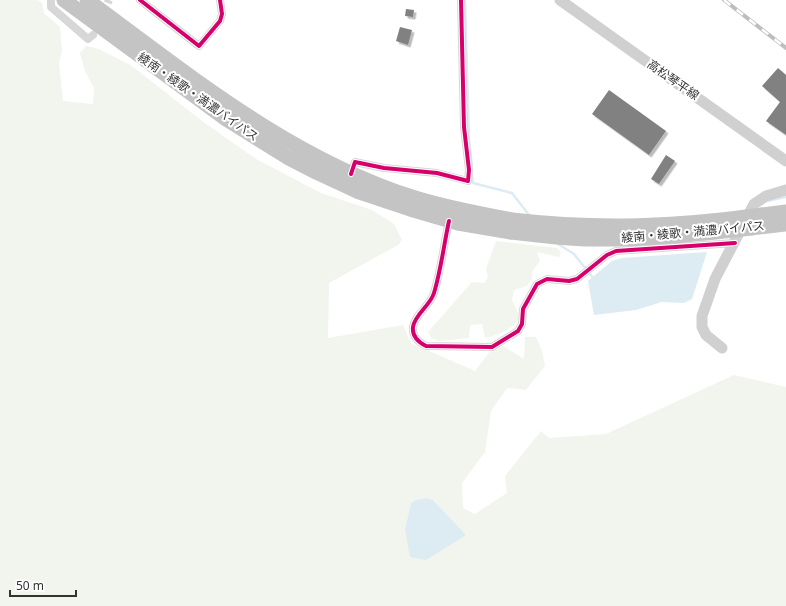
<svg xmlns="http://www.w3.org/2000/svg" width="786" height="606" viewBox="0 0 786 606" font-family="'Noto Sans','Noto Sans JP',sans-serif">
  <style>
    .green { fill: #f1f5ed; fill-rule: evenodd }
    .water { fill: #ddebf3 }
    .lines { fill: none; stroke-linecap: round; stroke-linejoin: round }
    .stream { stroke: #ddebf3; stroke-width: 2.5 }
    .building { fill: #818181; filter: url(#shadow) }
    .street-tunnel { stroke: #d6d6d6; stroke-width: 8; stroke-dasharray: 8 4; stroke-linecap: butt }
    .street { stroke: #d7d7d7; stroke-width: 8 }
    .secondary { stroke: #d0d0d0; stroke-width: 11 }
    .highway { stroke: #c4c4c4; stroke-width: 15 }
    .rail-casing { stroke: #bebebe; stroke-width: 4 }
    .rail { stroke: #fff; stroke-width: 2.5; stroke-dasharray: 8; stroke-linecap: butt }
    .highway-bridge { stroke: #c4c4c4; stroke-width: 15 }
    .cycleway-casing { stroke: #fff; stroke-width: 6 }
    .cycleway { stroke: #d6006c; stroke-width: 4 }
    .labels { text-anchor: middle; stroke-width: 4; stroke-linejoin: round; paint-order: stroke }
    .street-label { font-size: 12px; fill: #333; stroke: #fff }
  </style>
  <defs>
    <filter id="shadow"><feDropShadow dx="2.5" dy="2.5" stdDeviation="0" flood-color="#0004"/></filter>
  </defs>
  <rect width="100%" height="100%" fill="#fff"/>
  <g class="green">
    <path d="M0 0H38L42 3 44 13 60 27 62 51 59 63 63 101 93 104 94 88 85 71 80 53 86 46 99 49 132 66 202 121 256 159 321 193 372 210 394 224 402 240 398 245 329 283 328 338 403 325 411 343 475 371 491 350 503 346 524 359 525 337H536L542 351 545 366 526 390 507 388 491 411 485 452 462 483 463 508 475 514 507 493 505 476 541 431 549 438 606 434 734 375 786 387V606H0ZM427 498 433 500 466 535 405 529 411 503 416 500Z"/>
    <path d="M496 241 557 248 561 252 559 257 537 252 540 261 532 272V278L527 286 514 290 512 300 520 317C512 330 500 335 485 338L482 324 470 325 469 338 439 341 431 338 428 332 472 282 484 283 488 277 486 269Z"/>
  </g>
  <g class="water">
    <path d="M707 252 692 299 684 303 662 302 636 310 594 315 588 281 612 261 622 258Z"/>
    <path d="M427 498 433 500 466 535 426 560 410 557 405 529 411 503 416 500Z"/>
  </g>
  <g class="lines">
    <g class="stream">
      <path d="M465 0 469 141 472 166"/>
      <path d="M472 175 473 183 512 193 529 215"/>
      <path d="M767 201 786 197"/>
      <path d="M558 244 574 254 594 279"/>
    </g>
  </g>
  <g class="building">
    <path d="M406 9 414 10 413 17 405 16Z"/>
    <path d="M400 27 412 30 408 45 396 41Z"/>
    <path d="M778 68 786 75V135L766 121 780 102 762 86Z"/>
    <path d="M609 90 666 131 649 155 592 114Z"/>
    <path d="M666 155 675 161 659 184 651 179Z"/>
  </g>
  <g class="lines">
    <path class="street-tunnel" d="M103 14 109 0"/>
    <g class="street">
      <path d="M51 0V7L88 39 93 35"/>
      <path d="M140 0 199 46 220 21 222 14 220 0"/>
      <path d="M351 174 355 162 384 168 437 173 468 181 469 170 464 127 461 0"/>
      <path d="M449 221C444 244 441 270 434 293 430 306 415 314 413 327 412 336 418 342 426 346L492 347 518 331 522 324 523 309 537 284 547 279 569 281 577 279 607 255 616 251 735 243"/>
    </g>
    <g class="secondary">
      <path d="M560 0 786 161"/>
      <path d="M722 348 706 335 702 327V316L715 279 754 204 766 196 786 190"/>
    </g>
    <g class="highway">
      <path d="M64 0 226 119 287 157 316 172 359 192 410 209 458 223 511 232"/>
      <path d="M87 0C190 76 291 159 415 198 447 208 480 214 512 220"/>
      <path d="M762 215 786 212"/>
      <path d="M751 228 786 224"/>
    </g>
    <g class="rail-casing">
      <path id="rail" d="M724 0 786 48"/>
    </g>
    <use href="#rail" class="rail"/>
    <g class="highway-bridge">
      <path d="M512 220C599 230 676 227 762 215"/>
      <path d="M511 232C538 235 565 239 593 239 646 240 698 234 751 228"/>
    </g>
    <g class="cycleway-casing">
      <g id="cycleway">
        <path d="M140 0 199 46 220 21 222 14 220 0"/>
        <path d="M351 174 355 162 384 168 437 173 468 181 469 170 464 127 461 0"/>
        <path d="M449 221C444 244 441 270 434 293 430 306 415 314 413 327 412 336 418 342 426 346L492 347 518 331 522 324 523 309 537 284 547 279 569 281 577 279 607 255 616 251 735 243"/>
      </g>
    </g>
    <use href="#cycleway" class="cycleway"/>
  </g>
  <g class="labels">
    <g class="street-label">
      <text transform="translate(673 80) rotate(35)" y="4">高松琴平線</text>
      <text transform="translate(198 97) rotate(35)" y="4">綾南・綾歌・満濃バイパス</text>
      <text transform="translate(693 232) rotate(-5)" y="4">綾南・綾歌・満濃バイパス</text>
    </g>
  </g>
  <path d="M10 590v6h66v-6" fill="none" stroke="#333333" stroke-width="2"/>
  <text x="16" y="590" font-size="12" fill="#333333" stroke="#ffffff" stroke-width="3" paint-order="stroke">50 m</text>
</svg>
